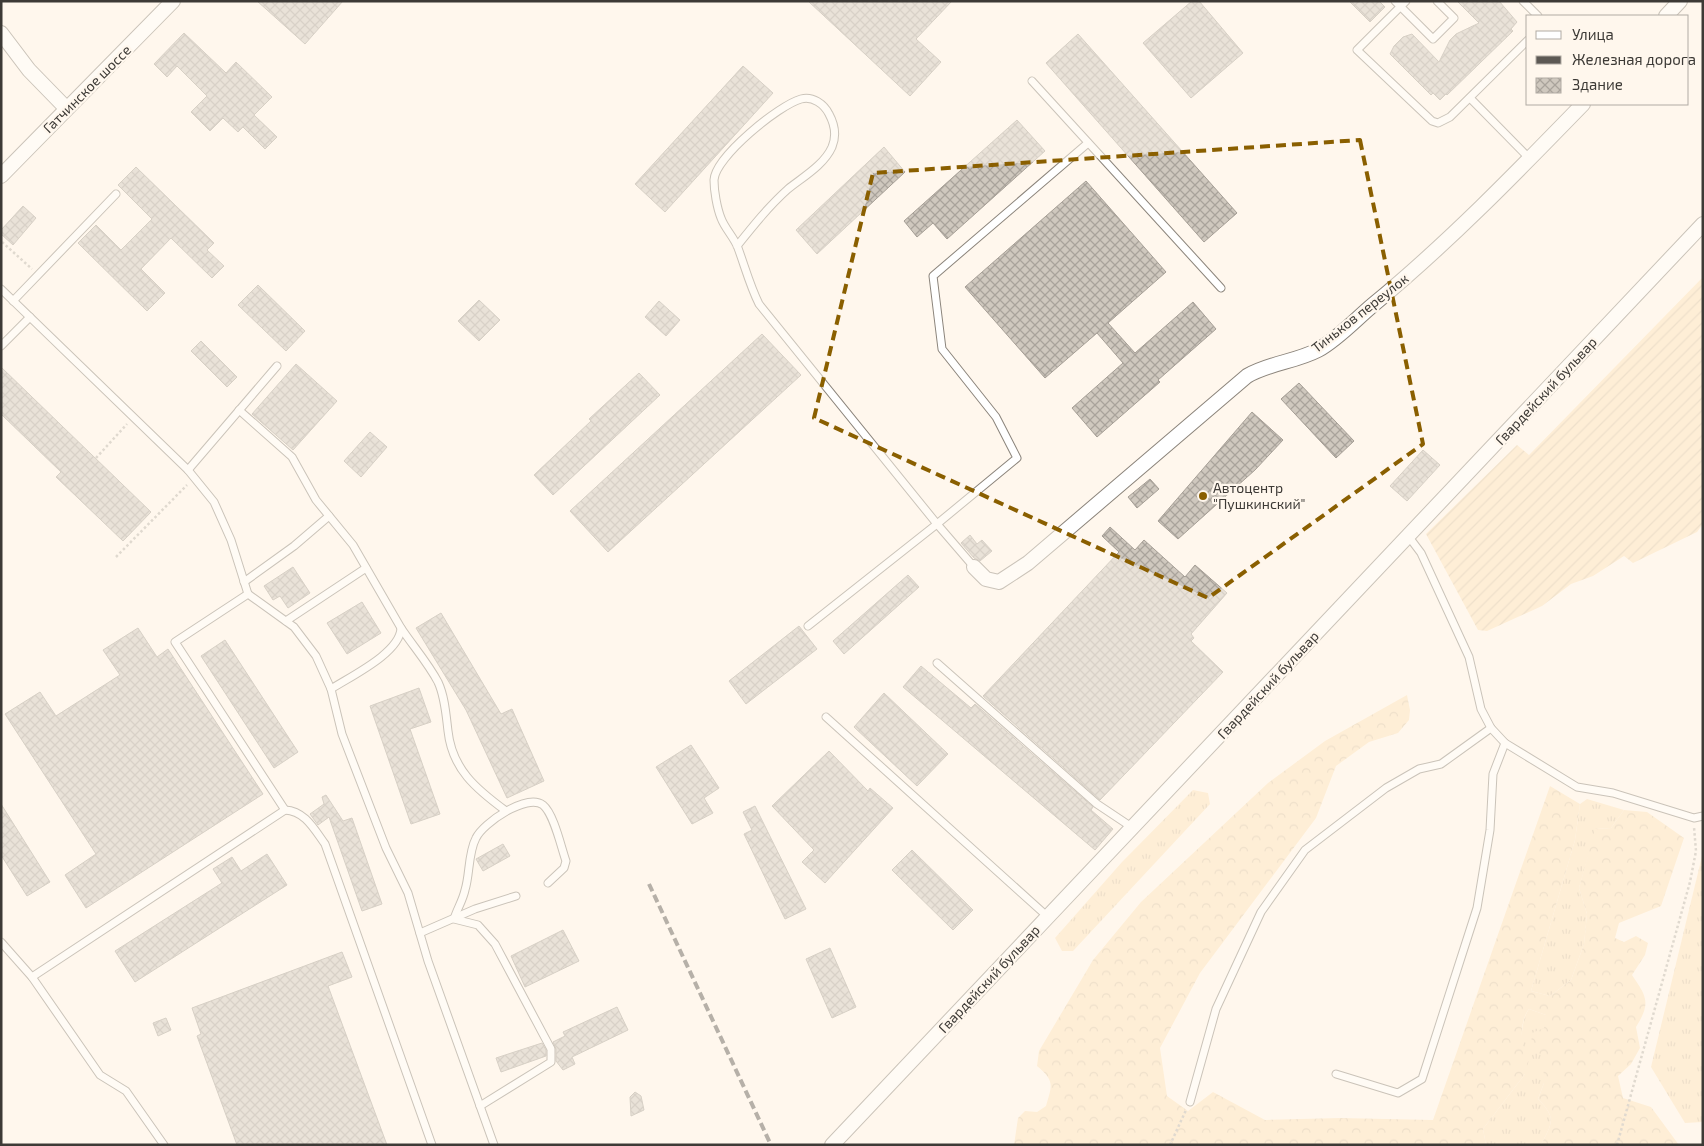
<svg xmlns="http://www.w3.org/2000/svg" width="1704" height="1146" viewBox="0 0 1704 1146" font-family="'Exo 2',sans-serif">
  <style>
    .grass { fill: url(#grass-tufts) }
    .forest { fill: url(#forest-crowns) }
    .garden { fill: url(#garden-furrows) }
    .building { fill: url(#building-cross-hatch); stroke: #a69f96 }
    .lines { fill: none; stroke-linecap: round; stroke-linejoin: round }
    .lane-casing { stroke: #8b847b; stroke-width: 9 }
    .street-casing { stroke: #8b847b; stroke-width: 16 }
    .path { stroke: #bab4ac; stroke-width: 2.5; stroke-dasharray: 2.5 2.5; stroke-linecap: butt }
    .lane { stroke: #fff; stroke-width: 7 }
    .street { stroke: #fff; stroke-width: 14 }
    .rail { stroke: #5d5954; stroke-width: 4; stroke-dasharray: 8 4; stroke-linecap: butt }
    .marked { fill: none; stroke: #8a5f00; stroke-width: 4; stroke-dasharray: 10 6; stroke-linejoin: round }
    .poi-dot { fill: #8a5f00; stroke: #fff7ed; stroke-width: 2 }
    .labels { text-anchor: middle; stroke-width: 4.5; stroke-linejoin: round; paint-order: stroke }
    .street-label { font-size: 14px; fill: #3d3a36; stroke: #fff7ed }
    .poi-label { font-size: 14px; fill: #3d3a36; stroke: #fff7ed; text-anchor: start }
  </style>
  <defs>
    <pattern id="grass-tufts" width="24" height="20" patternUnits="userSpaceOnUse" patternTransform="scale(1.25)"><rect width="24" height="20" fill="#fde2bb"/><path d="M3 7l-1-3M5 7V3M7 7l1-3M15 17l-1-3M17 17v-4M19 17l1-3" fill="none" stroke="#dac3a1"/></pattern>
    <pattern id="forest-crowns" width="20" height="18" patternUnits="userSpaceOnUse" patternTransform="scale(1.25)"><rect width="20" height="18" fill="#fde2bb"/><path d="M2 6a3 3 0 1 1 6 0M12 15a3 3 0 1 1 6 0" fill="none" stroke="#dac3a1"/></pattern>
    <pattern id="garden-furrows" width="10" height="10" patternUnits="userSpaceOnUse" patternTransform="scale(1.25)"><rect width="10" height="10" fill="#fde2bb"/><path d="M-1 1l2-2M0 10L10 0M9 11l2-2" fill="none" stroke="#dac3a1"/></pattern>
    <pattern id="building-cross-hatch" width="8" height="8" patternUnits="userSpaceOnUse" patternTransform="scale(1.25)"><rect width="8" height="8" fill="#cfc8be"/><path d="M0 0l8 8M0 8l8-8" fill="none" stroke="#a9a39b"/></pattern>
  </defs>
  <rect width="100%" height="100%" fill="#fff7ed"/>
  <g class="grass">
    <path d="M1193 790 1208 793 1210 804 1073 951H1062L1055 938 1122 862Z"/>
    <path d="M1587 799 1624 810 1611 828 1596 829 1579 888 1587 914 1584 944 1571 980 1550 996 1531 991 1575 840 1580 804Z"/>
    <path d="M1703 852V1122L1685 1123 1651 1067Z"/>
    <path d="M1529 1009 1546 1015 1544 1083 1538 1099C1557 1118 1552 1123 1541 1145H1486L1483 1129 1525 1074C1523 1055 1517 1026 1529 1009Z"/>
  </g>
  <path class="forest" d="M1407 695 1410 710 1409 720 1398 733 1369 742 1336 766 1316 818 1200 973 1160 1048 1167 1096 1188 1111 1213 1092 1265 1120 1340 1118 1433 1120 1550 786 1580 804 1575 840 1531 991 1550 996 1571 980 1584 944 1587 914 1579 888 1595 829 1611 828 1624 810 1647 812 1684 838 1661 906 1619 923 1615 938 1624 942 1636 936 1648 943 1645 955 1632 975C1647 997 1651 1003 1636 1027L1640 1048 1631 1064 1618 1076 1623 1098 1651 1107 1679 1145H1541C1552 1123 1557 1118 1538 1099L1544 1083 1543 1057 1531 1046 1532 1033 1544 1028 1546 1015 1529 1009C1519 1022 1520 1047 1529 1060L1525 1074 1483 1129 1486 1145H1014L1018 1118 1025 1111 1037 1112 1046 1106C1052 1085 1055 1081 1037 1066L1039 1051 1093 960 1141 902 1268 783 1325 741Z"/>
  <path class="garden" d="M1703 277V524L1697 532 1633 563 1624 556 1593 576 1571 584 1542 606 1487 631 1478 630 1426 534 1517 445 1529 455Z"/>
  <g class="building">
    <path d="M257 1H343L305 44Z"/>
    <path d="M808 1H952L916 39 941 62 910 96Z"/>
    <path d="M1192 1H1199L1243 53 1191 98 1143 43Z"/>
    <path d="M1349 1H1379L1385 7 1370 22Z"/>
    <path d="M1457 1H1499L1517 22 1511 29 1513 31 1447 95 1446 94 1440 100 1433 93 1431 95 1390 54 1394 46 1403 37 1412 34 1439 62 1450 40 1456 34 1479 23Z"/>
    <path d="M184 33 226 73 236 62 272 97 254 115 277 137 265 149 243 127 238 132 223 118 210 131 191 112 207 96 177 66 167 77 154 64Z"/>
    <path d="M1078 34 1237 213 1204 242 1046 63Z"/>
    <path d="M743 66 773 93 665 212 635 184Z"/>
    <path d="M1017 120 1045 151 947 239 933 223 917 237 904 221Z"/>
    <path d="M884 147 905 172 817 254 796 230Z"/>
    <path d="M136 167 214 243 207 250 224 266 212 278 171 238 141 269 165 293 147 311 78 243 96 225 121 250 152 219 118 185Z"/>
    <path d="M1086 181 1166 272 1108 323 1135 353 1193 302 1216 329 1158 380 1160 382 1097 437 1072 408 1123 363 1097 333 1045 378 965 287Z"/>
    <path d="M23 206 36 218 13 245 1 234V230Z"/>
    <path d="M258 285 305 331 286 351 238 305Z"/>
    <path d="M479 300 500 320 479 341 458 321Z"/>
    <path d="M659 301 680 320 666 336 645 317Z"/>
    <path d="M762 334 801 375 608 552 570 511Z"/>
    <path d="M201 341 237 377 227 387 191 351Z"/>
    <path d="M296 364 337 401 293 450 252 414Z"/>
    <path d="M1 367 151 512 123 541 56 477 61 472 1 414Z"/>
    <path d="M639 373 660 395 553 495 534 475 591 421 589 419Z"/>
    <path d="M1299 383 1354 441 1336 458 1281 399Z"/>
    <path d="M1252 412 1283 440 1255 470 1178 539 1158 521Z"/>
    <path d="M370 432 387 447 361 477 344 461Z"/>
    <path d="M1423 450 1440 465 1407 501 1390 486Z"/>
    <path d="M1150 479 1159 489 1137 508 1128 497Z"/>
    <path d="M1110 527 1135 550 1144 540 1185 577 1195 565 1227 593 1191 634 1194 638 1191 641 1223 672 1100 800 983 696 1119 552 1102 536Z"/>
    <path d="M970 535 977 544 982 540 992 551 980 561 974 558 961 543Z"/>
    <path d="M293 567 310 593 288 608 280 596 273 600 264 586Z"/>
    <path d="M908 575 919 587 844 654 833 641Z"/>
    <path d="M362 602 381 633 347 654 327 623Z"/>
    <path d="M441 613 501 714 512 709 544 781 507 798 466 710 416 628Z"/>
    <path d="M799 626 817 649 746 704 729 681Z"/>
    <path d="M138 628 157 657 168 649 263 794 86 908 65 875 96 854 5 714 40 692 56 716 120 675 103 650Z"/>
    <path d="M225 640 298 752 274 768 201 656Z"/>
    <path d="M921 666 971 708 975 704 1093 807 1091 810 1113 829 1095 850 903 687Z"/>
    <path d="M419 688 431 722 410 729 440 814 411 824 370 706Z"/>
    <path d="M884 693 948 754 917 786 854 727Z"/>
    <path d="M691 745 719 788 704 798 713 813 692 824 656 767Z"/>
    <path d="M829 751 868 791 870 788 893 808 825 883 802 862 814 850 772 806Z"/>
    <path d="M326 795 343 821 352 818 382 904 362 911 329 817 318 825 310 814 324 804 322 797Z"/>
    <path d="M1 804 50 882 27 896 1 855Z"/>
    <path d="M755 806 806 909 785 919 744 834 752 830 743 812Z"/>
    <path d="M503 844 510 856 483 871 476 859Z"/>
    <path d="M912 850 973 910 953 930 892 870Z"/>
    <path d="M267 854 287 885 135 982 115 951 222 883 213 869 232 857 241 871Z"/>
    <path d="M563 930 579 961 525 987 511 956Z"/>
    <path d="M830 948 856 1007 832 1018 806 959Z"/>
    <path d="M342 952 352 977 328 986 387 1145H237L197 1036 201 1034 192 1008Z"/>
    <path d="M617 1007 628 1030 572 1057 575 1064 563 1070 556 1061V1049L553 1042 565 1036 563 1032Z"/>
    <path d="M166 1018 171 1030 158 1036 153 1023Z"/>
    <path d="M542 1043 546 1050V1056L501 1072 496 1058Z"/>
    <path d="M635 1092 641 1096 644 1110 631 1116 630 1097Z"/>
  </g>
  <g class="lines">
    <g class="lane-casing">
      <g id="lane">
        <path d="M1395 1 1433 39 1454 18 1437 1"/>
        <path d="M1406 1 1357 50 1432 121 1438 123 1450 117 1528 40"/>
        <path d="M1523 1 1538 16"/>
        <path d="M1032 81 1221 288"/>
        <path d="M1470 98 1530 159"/>
        <path d="M737 246C753 226 769 206 788 189 803 177 824 165 832 147 837 135 835 125 829 114 824 104 813 96 801 99 779 105 715 157 714 180 714 191 717 208 721 218 725 229 734 237 738 248 745 267 750 286 759 304L937 524 808 626"/>
        <path d="M1 289 188 470 214 502 231 540 248 594"/>
        <path d="M13 301 116 194"/>
        <path d="M1 346 30 317"/>
        <path d="M239 410 292 457 316 500 353 545 401 628C400 653 351 676 331 689"/>
        <path d="M188 470 277 366"/>
        <path d="M1409 537 1421 553 1469 657 1481 709 1491 728 1505 743 1577 787 1613 793 1694 818 1703 816"/>
        <path d="M974 567 937 524 1017 458 996 417 942 349 933 276 1088 143"/>
        <path d="M244 582 294 546 329 516"/>
        <path d="M286 621 366 568"/>
        <path d="M401 628C413 646 428 663 438 682 445 697 446 715 448 731 452 769 476 789 506 811"/>
        <path d="M937 663 1097 804 1133 828"/>
        <path d="M826 717 1048 917"/>
        <path d="M285 810C305 811 314 829 325 844L432 1145"/>
        <path d="M420 933 475 909 516 896"/>
        <path d="M1 942 32 977 100 1075 126 1091 164 1145"/>
        <path d="M32 977 285 810 175 642 248 594 294 627 316 656 331 689 342 734 386 848 408 893 428 961 494 1145"/>
        <path d="M1336 1074 1398 1093 1422 1079 1477 908 1490 830 1493 774 1505 743"/>
        <path d="M1190 1102 1216 1009 1261 912 1305 850 1386 788 1419 769 1441 764 1491 728"/>
        <path d="M480 1106 551 1062V1049L495 944 478 925 454 919C457 909 463 900 465 890 470 874 468 853 476 838 483 823 527 793 543 805 554 814 561 847 566 861L564 868 548 883"/>
      </g>
    </g>
    <g class="street-casing">
      <g id="street">
        <path d="M1666 16 1680 1"/>
        <path d="M1 33 29 70 66 108"/>
        <path d="M1 176 173 1"/>
        <path d="M974 567 986 579 999 582 1028 563 1247 376C1269 363 1295 362 1318 350 1338 339 1356 319 1374 304 1448 243 1516 173 1583 104"/>
        <path d="M832 1145 1703 224"/>
      </g>
    </g>
    <g class="path">
      <path d="M2 242 32 269"/>
      <path d="M96 458 127 424"/>
      <path d="M116 557 187 485"/>
      <path d="M1170 1145 1186 1110"/>
      <path d="M1617 1145 1690 882 1696 851 1694 827"/>
    </g>
    <use href="#lane" class="lane"/>
    <use href="#street" class="street"/>
    <path class="rail" d="M649 884 771 1145"/>
  </g>
  <path d="M0 0H1704V1146H0ZM1360 140 1423 444 1208 598 814 418 873 173Z" fill="#fff7ed" fill-opacity=".55" fill-rule="evenodd"/>
  <path class="marked" d="M1360 140 1423 444 1208 598 814 418 873 173Z"/>
  <circle class="poi-dot" cx="1203" cy="496" r="5"/>
  <g class="labels">
    <g class="street-label">
      <text transform="translate(87 89) rotate(-45)" y="5">Гатчинское шоссе</text>
      <text transform="translate(1360 313) rotate(-38)" y="5">Тиньков переулок</text>
      <text transform="translate(1546 391) rotate(-47)" y="5">Гвардейский бульвар</text>
      <text transform="translate(1268 685) rotate(-47)" y="5">Гвардейский бульвар</text>
      <text transform="translate(989 979) rotate(-47)" y="5">Гвардейский бульвар</text>
    </g>
    <g class="poi-label">
      <text x="1213" y="493">Автоцентр<tspan x="1213" dy="16">"Пушкинский"</tspan></text>
    </g>
  </g>
  <rect width="1704" height="1146" fill="none" stroke="#3d3a36" stroke-width="5"/>
  <rect x="1526" y="15" width="162" height="90" fill="#fff7ed" stroke="#b1aba4"/>
  <rect x="1536" y="31" width="25" height="8" fill="#ffffff" stroke="#b1aba4"/>
  <text x="1572" y="40" font-size="15" fill="#3d3a36">Улица</text>
  <rect x="1536" y="56" width="25" height="8" fill="#5d5954" stroke="#b1aba4"/>
  <text x="1572" y="65" font-size="15" fill="#3d3a36">Железная дорога</text>
  <rect x="1536" y="78" width="25" height="15" fill="url(#building-cross-hatch)" stroke="#b1aba4"/>
  <text x="1572" y="90" font-size="15" fill="#3d3a36">Здание</text>
</svg>
